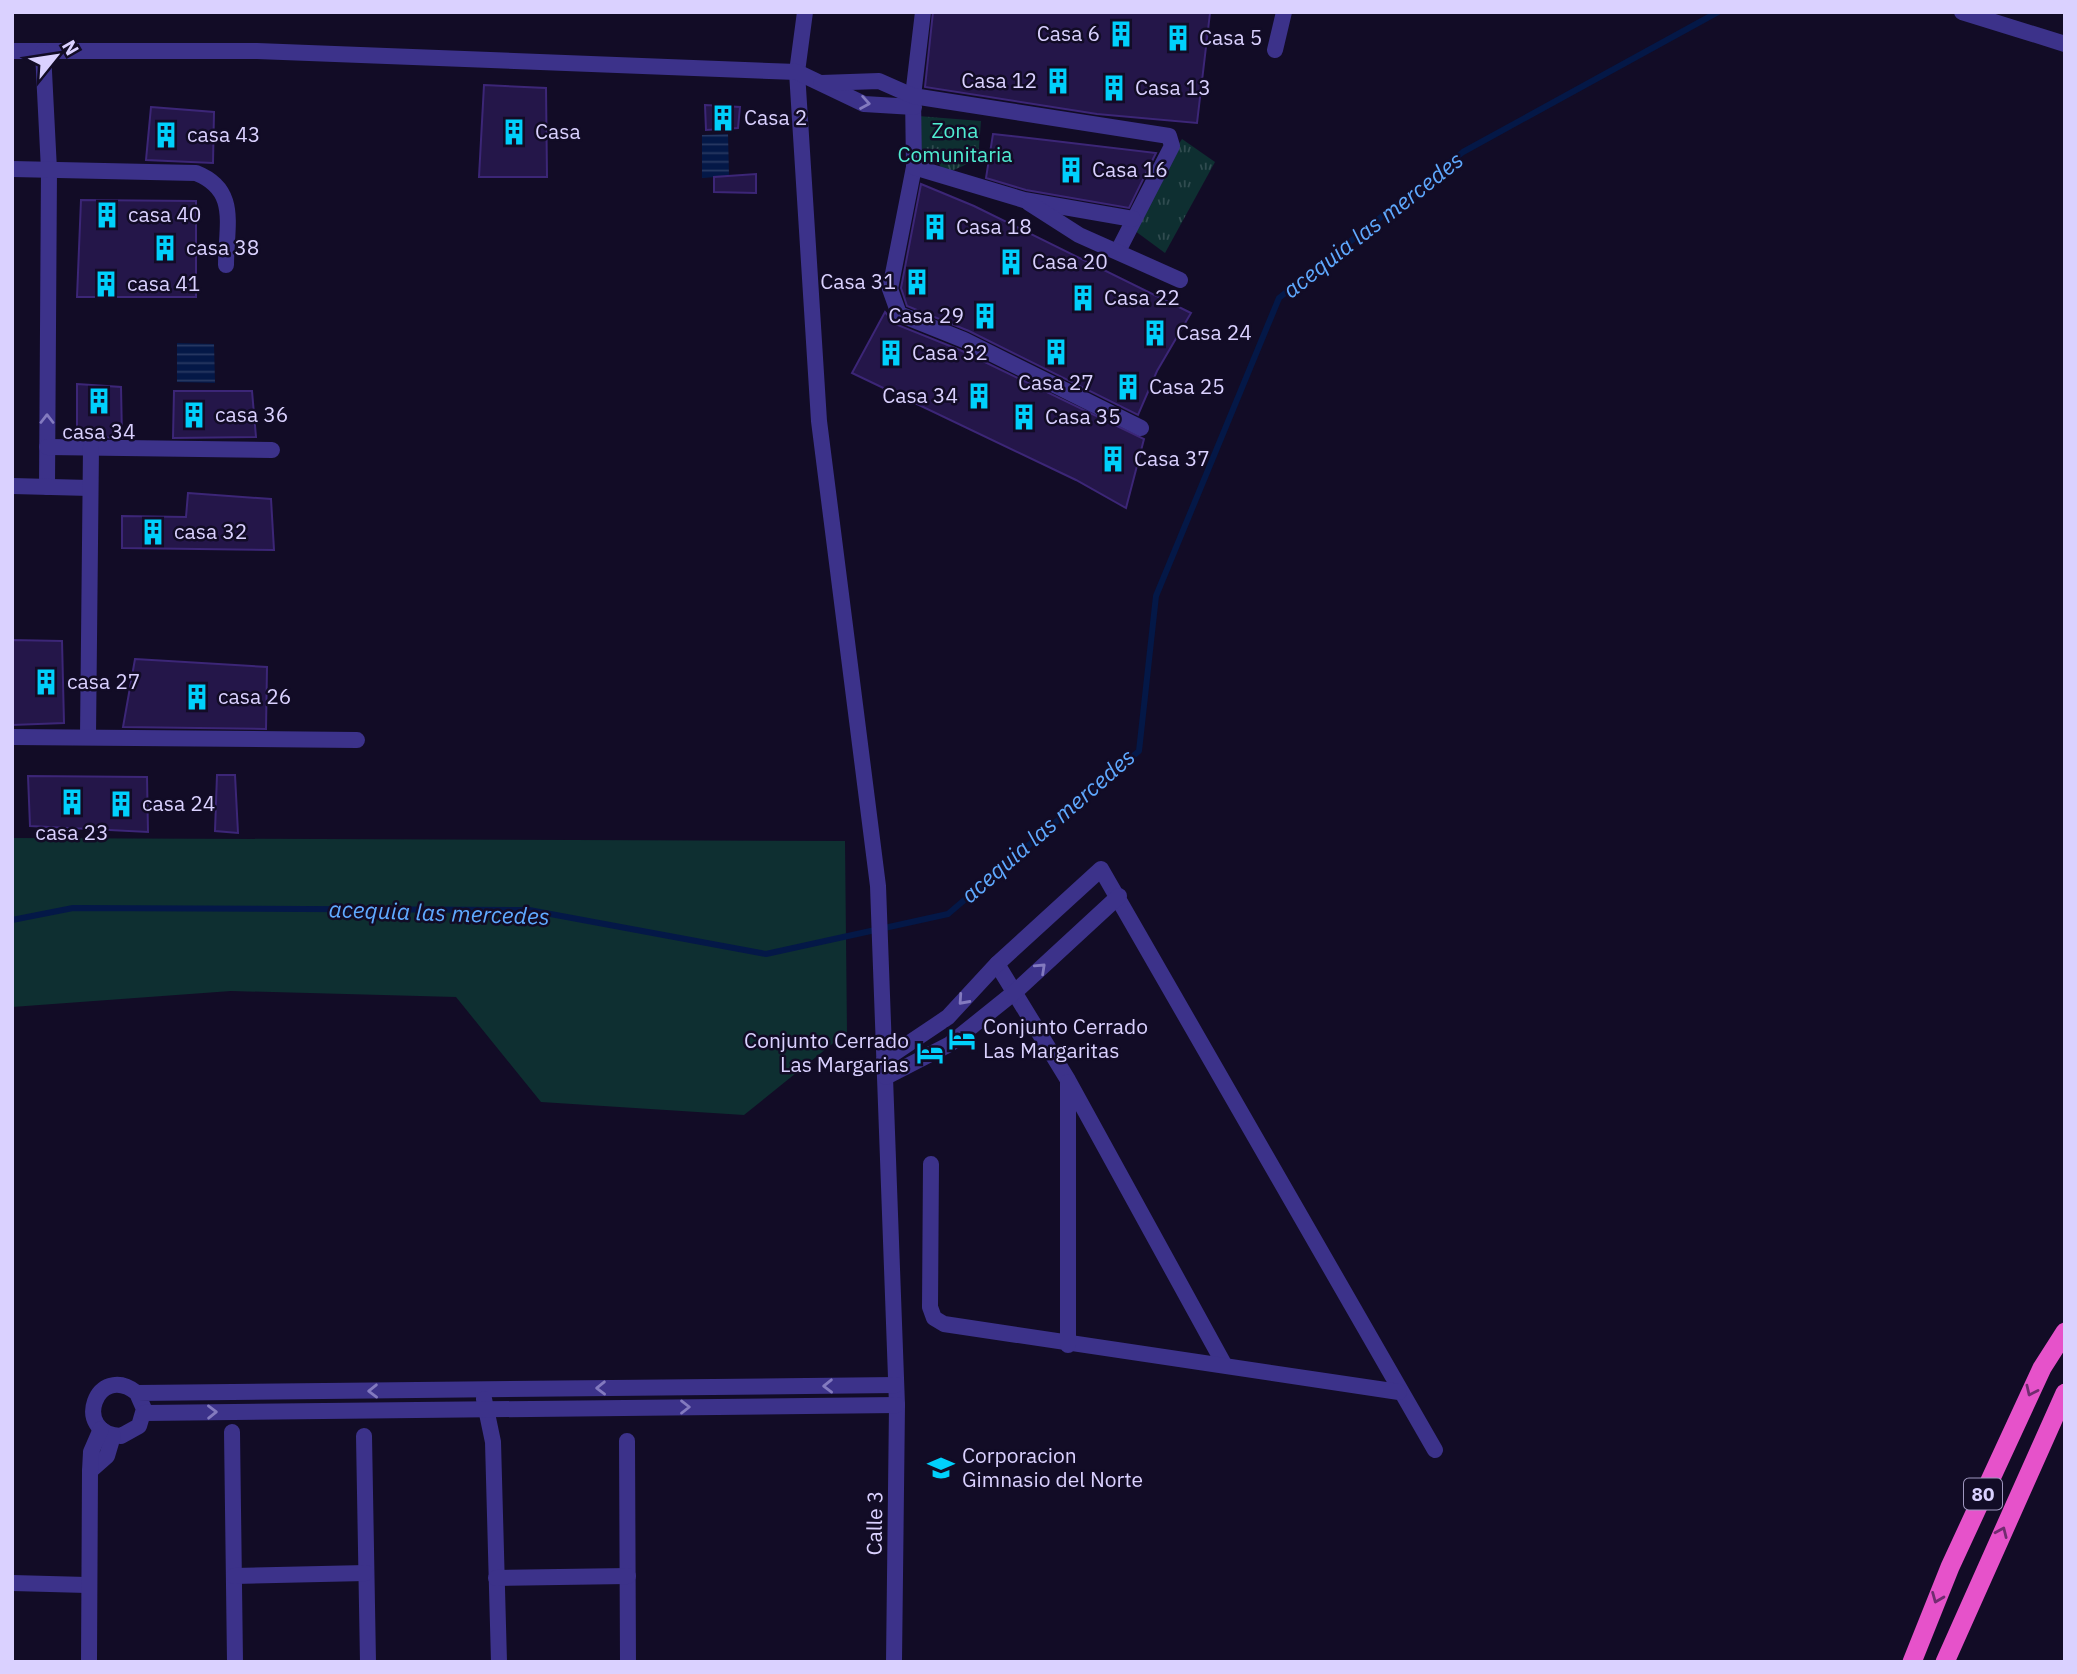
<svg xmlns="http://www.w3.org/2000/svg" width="2077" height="1674" viewBox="0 0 2077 1674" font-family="'IBM Plex Sans',sans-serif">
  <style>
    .green { fill: #0e2f31 }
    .park { fill: url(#park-tufts) }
    .water { fill: url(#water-rules) }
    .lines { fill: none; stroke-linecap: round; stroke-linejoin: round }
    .stream { stroke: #041847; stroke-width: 6 }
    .building { fill: #241649; stroke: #3c2677; stroke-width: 2 }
    .minor { stroke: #3c328a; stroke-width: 16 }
    .trunk { stroke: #e652ca; stroke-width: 19 }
    .oneway { stroke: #837abf }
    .oneway2 { stroke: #712c70 }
    .labels { text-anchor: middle; stroke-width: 5; stroke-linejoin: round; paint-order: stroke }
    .shield { fill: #120c26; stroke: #9e96be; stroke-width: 2 }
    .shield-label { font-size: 19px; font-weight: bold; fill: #dad1ff }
    .poi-label { font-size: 21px; fill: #dad1ff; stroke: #120c26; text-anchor: start }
    .park-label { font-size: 21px; fill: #50ecd1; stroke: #120c26 }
    .street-label { font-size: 21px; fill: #dad1ff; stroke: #120c26 }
    .water-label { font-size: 23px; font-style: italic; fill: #5fa9ff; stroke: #120c26 }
  </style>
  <defs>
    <pattern id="park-tufts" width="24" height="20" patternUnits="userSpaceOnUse" patternTransform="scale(1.75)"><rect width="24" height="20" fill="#0e2f31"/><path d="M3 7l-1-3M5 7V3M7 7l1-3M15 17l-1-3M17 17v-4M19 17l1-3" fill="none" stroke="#304c50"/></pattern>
    <pattern id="water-rules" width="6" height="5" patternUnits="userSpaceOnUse" patternTransform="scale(1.75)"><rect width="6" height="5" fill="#041847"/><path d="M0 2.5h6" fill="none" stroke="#283963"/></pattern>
  </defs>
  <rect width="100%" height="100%" fill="#120c26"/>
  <path class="green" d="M12 838 845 841 847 1032 744 1115 541 1102 456 997 231 991 12 1007Z"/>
  <g class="park">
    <path d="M918 116 981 121 978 159 945 174 936 159 921 165Z"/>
    <path d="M1182 139 1215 162 1165 253 1127 225Z"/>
  </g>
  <g class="water">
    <path d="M728 134 729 176 702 178V135Z"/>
    <path d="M177 343 214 344 215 383 177 382Z"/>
  </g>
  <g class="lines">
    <path class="stream" d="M12 920 73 908 529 910 766 954 948 914 1139 751 1156 596 1279 298 1463 152 1718 12"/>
  </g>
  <g class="building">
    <path d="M933 12 1210 13 1197 123 1097 114 925 87Z"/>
    <path d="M484 85 546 88 547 177H479Z"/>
    <path d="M705 105 740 107 738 128 706 130Z"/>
    <path d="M151 107 214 112 213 163 146 160Z"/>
    <path d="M993 134 1046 140 1156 153 1129 208 1026 190 986 178Z"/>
    <path d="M756 174V193L714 192V177Z"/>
    <path d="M921 184 974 206 1191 313 1157 371 1138 415 969 331 907 306 901 288Z"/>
    <path d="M81 200 196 201V297H77Z"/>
    <path d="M885 312 895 324 960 350 1144 439 1126 508 1076 480 852 373Z"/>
    <path d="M77 384 121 387 122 438 77 436Z"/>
    <path d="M174 391H252L256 437 173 438Z"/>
    <path d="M188 493 271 499 274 550 122 548V516L186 517Z"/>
    <path d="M12 640 62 641 64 723 12 725Z"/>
    <path d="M135 659 267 667 266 729 123 727Z"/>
    <path d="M217 775H235L238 833 215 831Z"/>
    <path d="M28 776 147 777 148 832 30 826Z"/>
  </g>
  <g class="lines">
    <g class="minor">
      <path d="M805 12 797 72 819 421 878 886 897 1405 894 1662"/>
      <path d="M923 12 913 96 914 167 890 289 899 314 964 340 1141 428"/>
      <path d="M1962 12 2065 44"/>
      <path d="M1275 50 1284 12"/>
      <path d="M12 51H257L797 72 864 104 914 107"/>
      <path d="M43 52 49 170 47 487"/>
      <path d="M821 83 879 81 913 96 1169 136 1172 146 1118 251"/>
      <path d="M914 167 1024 200 1133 219"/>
      <path d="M12 169 196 173C239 190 226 225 226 265"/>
      <path d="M1029 203 1079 235 1180 280"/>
      <path d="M47 447 272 450"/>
      <path d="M12 486 90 488"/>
      <path d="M88 736 91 447"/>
      <path d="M12 737 357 740"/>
      <path d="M997 964 1068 1080 1224 1364"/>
      <path d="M884 1060 948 1017 997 964 1101 869 1435 1450"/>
      <path d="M886 1077 950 1044 1016 991 1119 896"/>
      <path d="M931 1164 930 1307 934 1318 944 1324 1399 1392"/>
      <path d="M1068 1345V1082"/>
      <path d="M137 1393 144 1409 139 1426 121 1436C71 1434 96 1361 137 1393L896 1385"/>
      <path d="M484 1399 493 1442 499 1662"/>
      <path d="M144 1413 897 1405"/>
      <path d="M232 1432 235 1662"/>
      <path d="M364 1436 368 1662"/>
      <path d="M627 1441 628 1662"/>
      <path d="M90 1471 107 1456 113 1436"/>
      <path d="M234 1576 366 1573"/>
      <path d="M496 1578 628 1576"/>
      <path d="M12 1583 87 1585"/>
      <path d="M89 1662 90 1471 91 1452 101 1429"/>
    </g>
    <g class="trunk">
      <path d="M1912 1662 1950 1567 2042 1368 2065 1332"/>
      <path d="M1945 1662 2065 1393"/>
    </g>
  </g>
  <defs><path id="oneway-chevron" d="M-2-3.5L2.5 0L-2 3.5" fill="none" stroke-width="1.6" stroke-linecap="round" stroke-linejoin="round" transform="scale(1.75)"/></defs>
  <g class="oneway">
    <use href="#oneway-chevron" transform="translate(865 103) rotate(10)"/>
    <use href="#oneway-chevron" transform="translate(47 419) rotate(-90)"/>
    <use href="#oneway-chevron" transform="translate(1041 968) rotate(-43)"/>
    <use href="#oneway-chevron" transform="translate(963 1000) rotate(132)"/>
    <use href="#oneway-chevron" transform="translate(828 1386) rotate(179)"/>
    <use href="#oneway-chevron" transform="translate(601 1388) rotate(179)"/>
    <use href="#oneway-chevron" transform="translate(373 1391) rotate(179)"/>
    <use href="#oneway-chevron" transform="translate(685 1407)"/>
    <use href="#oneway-chevron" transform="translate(212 1412) rotate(-1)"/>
  </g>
  <g class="oneway2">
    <use href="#oneway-chevron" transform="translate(2031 1391) rotate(115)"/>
    <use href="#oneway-chevron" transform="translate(2002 1532) rotate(-66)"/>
    <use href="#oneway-chevron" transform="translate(1937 1598) rotate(112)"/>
  </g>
  <defs>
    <g id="building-bare" transform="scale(2.1)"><path d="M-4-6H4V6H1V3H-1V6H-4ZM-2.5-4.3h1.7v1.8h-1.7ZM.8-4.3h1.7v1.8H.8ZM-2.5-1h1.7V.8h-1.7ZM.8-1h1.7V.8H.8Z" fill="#00d0fc" stroke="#120c26" stroke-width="2.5" paint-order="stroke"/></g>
    <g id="hotel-bare" transform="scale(2.1)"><path d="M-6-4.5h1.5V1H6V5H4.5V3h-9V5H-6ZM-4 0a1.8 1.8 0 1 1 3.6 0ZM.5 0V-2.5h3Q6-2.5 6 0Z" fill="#00d0fc" stroke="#120c26" stroke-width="2.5" paint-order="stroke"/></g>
    <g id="school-bare" transform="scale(2.1)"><path d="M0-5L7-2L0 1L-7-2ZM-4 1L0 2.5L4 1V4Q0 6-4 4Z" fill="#00d0fc" stroke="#120c26" stroke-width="2.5" paint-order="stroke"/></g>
  </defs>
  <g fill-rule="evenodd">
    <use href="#building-bare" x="1121" y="34"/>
    <use href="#building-bare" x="1178" y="38"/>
    <use href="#building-bare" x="1058" y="81"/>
    <use href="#building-bare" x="1114" y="88"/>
    <use href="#building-bare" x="723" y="118"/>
    <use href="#building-bare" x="514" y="132"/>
    <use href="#building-bare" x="166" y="135"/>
    <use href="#building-bare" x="1071" y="170"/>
    <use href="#building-bare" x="107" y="215"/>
    <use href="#building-bare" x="935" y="227"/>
    <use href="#building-bare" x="165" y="248"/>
    <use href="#building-bare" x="1011" y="262"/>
    <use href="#building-bare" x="917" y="282"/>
    <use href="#building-bare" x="106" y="284"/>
    <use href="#building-bare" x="1083" y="298"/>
    <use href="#building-bare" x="985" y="316"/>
    <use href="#building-bare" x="1155" y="333"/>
    <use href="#building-bare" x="1056" y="352"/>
    <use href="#building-bare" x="891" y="353"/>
    <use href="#building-bare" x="1128" y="387"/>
    <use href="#building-bare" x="979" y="396"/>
    <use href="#building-bare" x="99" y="401"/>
    <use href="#building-bare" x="194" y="415"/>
    <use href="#building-bare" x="1024" y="417"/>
    <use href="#building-bare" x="1113" y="459"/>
    <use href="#building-bare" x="153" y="532"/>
    <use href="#building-bare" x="46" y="682"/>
    <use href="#building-bare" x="197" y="697"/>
    <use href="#building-bare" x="72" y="802"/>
    <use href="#building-bare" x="121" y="804"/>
    <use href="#hotel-bare" x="962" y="1039"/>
    <use href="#hotel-bare" x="930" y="1053"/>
    <use href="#school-bare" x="941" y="1468"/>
  </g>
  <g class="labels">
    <rect class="shield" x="1964" y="1478.5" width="38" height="31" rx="5"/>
    <g class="shield-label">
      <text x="1983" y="1501">80</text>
    </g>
    <g class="poi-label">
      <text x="1100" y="41" text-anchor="end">Casa 6</text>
      <text x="1199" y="45">Casa 5</text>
      <text x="1037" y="88" text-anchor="end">Casa 12</text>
      <text x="1135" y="95">Casa 13</text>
      <text x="744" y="125">Casa 2</text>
      <text x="535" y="139">Casa</text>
      <text x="187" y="142">casa 43</text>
      <text x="1092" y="177">Casa 16</text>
      <text x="128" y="222">casa 40</text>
      <text x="956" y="234">Casa 18</text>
      <text x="186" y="255">casa 38</text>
      <text x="1032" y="269">Casa 20</text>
      <text x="896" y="289" text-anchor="end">Casa 31</text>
      <text x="127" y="291">casa 41</text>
      <text x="1104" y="305">Casa 22</text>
      <text x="964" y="323" text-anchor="end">Casa 29</text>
      <text x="1176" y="340">Casa 24</text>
      <text x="912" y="360">Casa 32</text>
      <text x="1056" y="390" text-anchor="middle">Casa 27</text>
      <text x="1149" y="394">Casa 25</text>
      <text x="958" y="403" text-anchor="end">Casa 34</text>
      <text x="215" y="422">casa 36</text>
      <text x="1045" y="424">Casa 35</text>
      <text x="99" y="439" text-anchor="middle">casa 34</text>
      <text x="1134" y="466">Casa 37</text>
      <text x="174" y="539">casa 32</text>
      <text x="67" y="689">casa 27</text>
      <text x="218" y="704">casa 26</text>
      <text x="142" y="811">casa 24</text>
      <text x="72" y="840" text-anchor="middle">casa 23</text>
      <text x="983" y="1034">Conjunto Cerrado<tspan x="983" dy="24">Las Margaritas</tspan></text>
      <text x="909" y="1048" text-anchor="end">Conjunto Cerrado<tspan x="909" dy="24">Las Margarias</tspan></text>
      <text x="962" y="1463">Corporacion<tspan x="962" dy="24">Gimnasio del Norte</tspan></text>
    </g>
    <g class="park-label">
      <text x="955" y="138">Zona<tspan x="955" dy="24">Comunitaria</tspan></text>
    </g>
    <g class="street-label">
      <text transform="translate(875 1523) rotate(-89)" y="7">Calle 3</text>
    </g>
    <g class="water-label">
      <text transform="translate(1373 225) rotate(-38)" y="8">acequia las mercedes</text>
      <text transform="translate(1048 826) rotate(-41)" y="8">acequia las mercedes</text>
      <text transform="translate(439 913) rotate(2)" y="8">acequia las mercedes</text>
    </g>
  </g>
  <rect width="2077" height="1674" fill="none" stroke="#dad1ff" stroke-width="28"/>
  <g transform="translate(56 56) rotate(60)" stroke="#120c26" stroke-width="5" paint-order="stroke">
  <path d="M0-5L12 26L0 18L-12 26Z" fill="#dad1ff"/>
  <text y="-10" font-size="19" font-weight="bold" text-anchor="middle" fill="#dad1ff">N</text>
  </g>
</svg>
